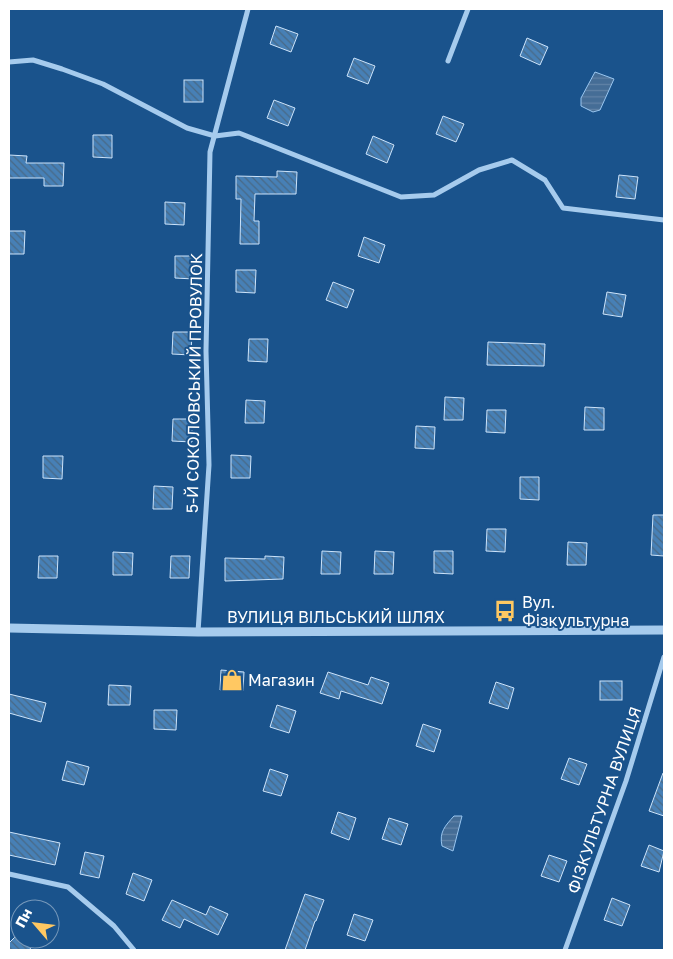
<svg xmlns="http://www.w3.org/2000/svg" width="673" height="959" viewBox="0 0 673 959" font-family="'Golos Text',sans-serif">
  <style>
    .water { fill: url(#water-rules); stroke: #99c6f0 }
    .building { fill: url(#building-back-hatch); stroke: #cce3fa }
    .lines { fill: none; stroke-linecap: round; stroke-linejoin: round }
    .minor { stroke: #a6cbed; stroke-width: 5 }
    .tertiary { stroke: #a6cbed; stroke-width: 9 }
    .labels { text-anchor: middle; stroke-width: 4; stroke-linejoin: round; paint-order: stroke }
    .street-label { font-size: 16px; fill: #fff; stroke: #1a538c }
    .poi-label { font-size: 16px; fill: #fff; stroke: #1a538c; text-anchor: start }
  </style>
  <defs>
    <pattern id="water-rules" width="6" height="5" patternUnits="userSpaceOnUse" patternTransform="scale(1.25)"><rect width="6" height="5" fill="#456d96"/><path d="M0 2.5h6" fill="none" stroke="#6183a6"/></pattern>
    <pattern id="building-back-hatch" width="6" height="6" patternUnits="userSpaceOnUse" patternTransform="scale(1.25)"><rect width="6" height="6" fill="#4780b6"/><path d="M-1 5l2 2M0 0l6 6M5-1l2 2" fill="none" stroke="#496986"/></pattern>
  </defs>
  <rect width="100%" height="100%" fill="#1a538c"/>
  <g class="water">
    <path d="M595 72 614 79 600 110 593 112 581 106V98Z"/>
    <path d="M454 816H462L453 851 442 846C439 832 445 826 454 816Z"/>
  </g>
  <g class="building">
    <path d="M276 26 298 34 291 52 270 44Z"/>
    <path d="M527 38 548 47 540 65 520 56Z"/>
    <path d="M354 58 375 66 368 84 347 76Z"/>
    <rect x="184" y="80" width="19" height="22"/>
    <path d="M274 100 295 108 288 126 267 118Z"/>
    <path d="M443 116 464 124 456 142 436 134Z"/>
    <path d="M93 135H112V158L93 157Z"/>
    <path d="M373 136 394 145 387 163 366 154Z"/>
    <path d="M9 155 27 156 26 163H64L63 186H44V178H9Z"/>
    <path d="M277 171 297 172 296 194H255L254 221H259V244H240L241 199H236V176L277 177Z"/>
    <path d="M619 175 638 177 635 199 616 197Z"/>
    <path d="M165 202 185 203 184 225 165 224Z"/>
    <path d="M9 231H25L24 254H9Z"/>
    <path d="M364 237 385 245 379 263 358 256Z"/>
    <path d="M175 256H194V279L175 278Z"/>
    <path d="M236 270H256L255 293 236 292Z"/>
    <path d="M333 282 354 290 347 308 326 300Z"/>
    <path d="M607 292 626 295 622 317 603 314Z"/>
    <path d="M173 332H192L191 355 172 354Z"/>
    <path d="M249 339H268L267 362 248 361Z"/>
    <path d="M488 342 545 344 544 366 487 365Z"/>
    <path d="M445 397 464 398 463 420H444Z"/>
    <path d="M246 400 265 401 264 423H245Z"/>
    <path d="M585 407 604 408V430H584Z"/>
    <path d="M487 410H506L505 433 486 432Z"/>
    <path d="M173 419H192V442L172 441Z"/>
    <path d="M416 426 435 427 434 449 415 448Z"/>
    <path d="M231 455 251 456 250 478H231Z"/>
    <path d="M43 456H63L62 479 43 478Z"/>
    <path d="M520 477H539V500L520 499Z"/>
    <path d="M154 486 173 487 172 509H153Z"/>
    <path d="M653 515H664V556L651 555Z"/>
    <path d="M487 529H506L505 552 486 551Z"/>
    <path d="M568 542 587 543 586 565H567Z"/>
    <path d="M322 551 341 552 340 574H321Z"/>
    <path d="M375 551 394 552 393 574H374Z"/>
    <path d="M434 551H453V574L434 573Z"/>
    <path d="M113 552 133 553 132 575H113Z"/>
    <path d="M39 556H58L57 578H38Z"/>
    <path d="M171 556H190L189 578H170Z"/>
    <path d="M265 556 284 557 283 579 225 581V558L265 559Z"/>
    <path d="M221 670 244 672 243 691 220 690Z"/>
    <path d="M328 672 368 685 371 677 389 683 382 704 341 691 339 699 320 693Z"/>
    <rect x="600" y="681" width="22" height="19"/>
    <path d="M496 682 514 688 508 709 489 703Z"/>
    <path d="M109 685 131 686 130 705H108Z"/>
    <path d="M9 694 46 703 41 722 9 713Z"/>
    <path d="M277 705 296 711 289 733 270 727Z"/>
    <path d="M154 710H177L176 730 154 729Z"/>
    <path d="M423 724 441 730 434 752 416 746Z"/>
    <path d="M569 758 587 764 579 785 561 779Z"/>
    <path d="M67 761 89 767 84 785 62 780Z"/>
    <path d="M270 769 288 775 281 796 263 791Z"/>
    <path d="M663 773H664V816L649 811Z"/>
    <path d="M338 812 356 818 349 840 331 833Z"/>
    <path d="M389 818 408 824 401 845 382 839Z"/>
    <path d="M9 832 60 843 55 865 9 855Z"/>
    <path d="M649 845 664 851 659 872 641 866Z"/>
    <path d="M85 852 104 856 99 878 80 874Z"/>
    <path d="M549 855 567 861 559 882 541 876Z"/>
    <path d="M133 873 152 880 144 901 126 894Z"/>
    <path d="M305 894 324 900 316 921H315L305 950H285Z"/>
    <path d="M612 898 630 905 622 926 604 920Z"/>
    <path d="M172 900 206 915 210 906 228 914 218 935 184 919 180 928 162 920Z"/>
    <path d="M354 914 373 920 365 941 347 935Z"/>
    <path d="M17 935 20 939 32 950H9V943Z"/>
  </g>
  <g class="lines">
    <g class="minor">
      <path d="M448 61 468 9"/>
      <path d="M9 62 33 60 62 69 103 84 187 128 215 136 239 133 401 197 434 195 479 170 512 160 545 180 563 208 664 220"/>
      <path d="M198 632 209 465 206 351 210 152 248 9"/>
      <path d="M9 874 68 887 114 926 134 950"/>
      <path d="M565 950 626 781 664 657"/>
    </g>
    <path class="tertiary" d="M9 628 198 632 664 630"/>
  </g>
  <defs>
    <g id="bus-bare" transform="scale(1.725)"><path d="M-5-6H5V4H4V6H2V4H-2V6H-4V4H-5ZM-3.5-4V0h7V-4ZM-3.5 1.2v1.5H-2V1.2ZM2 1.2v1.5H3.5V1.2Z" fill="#ffc862" stroke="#1a538c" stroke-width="2.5" paint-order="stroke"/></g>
    <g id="shop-bare" transform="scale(1.725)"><path d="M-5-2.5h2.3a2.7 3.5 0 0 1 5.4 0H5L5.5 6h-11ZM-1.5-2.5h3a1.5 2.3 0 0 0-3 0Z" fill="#ffc862" stroke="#1a538c" stroke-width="2.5" paint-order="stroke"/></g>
  </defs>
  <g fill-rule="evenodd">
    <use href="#bus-bare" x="505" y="611"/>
    <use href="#shop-bare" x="232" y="680"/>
  </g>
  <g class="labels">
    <g class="street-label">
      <text transform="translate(194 383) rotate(-89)" y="6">5-Й СОКОЛОВСЬКИЙ ПРОВУЛОК</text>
      <text x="336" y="623">ВУЛИЦЯ ВІЛЬСЬКИЙ ШЛЯХ</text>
      <text transform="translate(604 800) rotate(-71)" y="6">ФІЗКУЛЬТУРНА ВУЛИЦЯ</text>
    </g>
    <g class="poi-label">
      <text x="522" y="608">Вул.<tspan x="522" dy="18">Фізкультурна</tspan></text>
      <text x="248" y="686">Магазин</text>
    </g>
  </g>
  <rect width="673" height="959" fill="none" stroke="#ffffff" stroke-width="20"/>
  <g transform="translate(35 924) rotate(298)"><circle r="24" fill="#1a538c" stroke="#7698ba"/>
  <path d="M0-4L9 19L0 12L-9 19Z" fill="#ffc862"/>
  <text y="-8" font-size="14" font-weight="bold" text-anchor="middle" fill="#ffffff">Пн</text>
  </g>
</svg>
